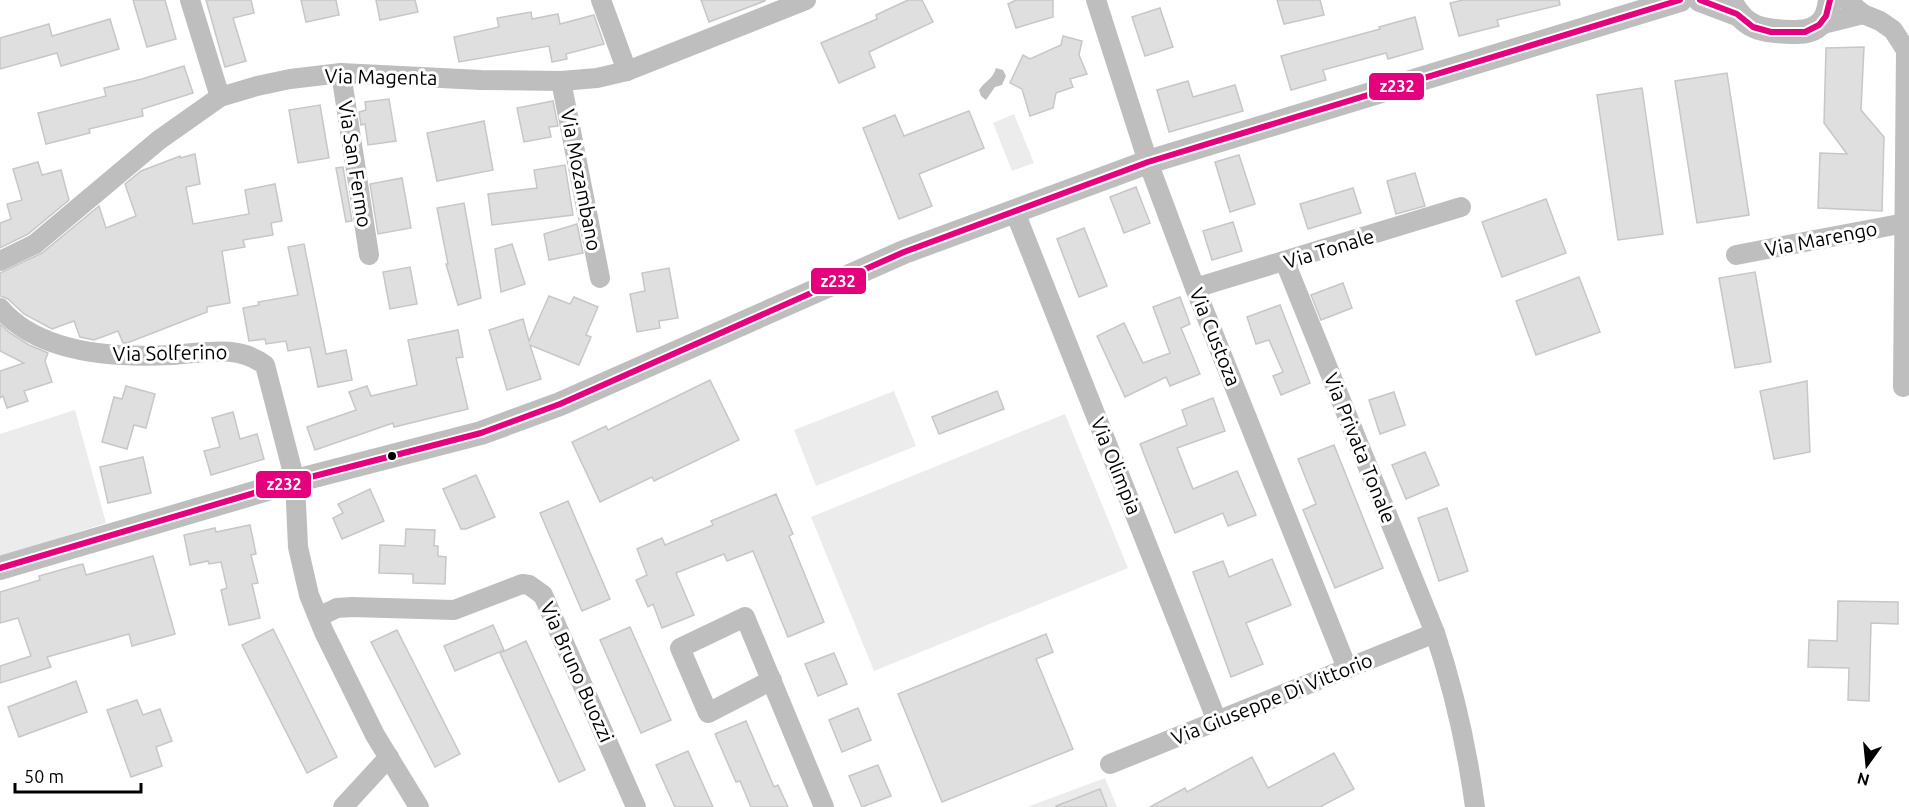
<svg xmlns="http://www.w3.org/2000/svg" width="1909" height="807" viewBox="0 0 1909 807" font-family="Ubuntu,sans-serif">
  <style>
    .green { fill: #ececec }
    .water { fill: #bfbfbf }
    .building { fill: #dfdfdf; stroke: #c7c7c7; stroke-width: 1.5 }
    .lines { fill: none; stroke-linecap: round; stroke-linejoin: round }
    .minor { stroke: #bebebe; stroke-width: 20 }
    .tertiary { stroke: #bebebe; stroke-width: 24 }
    .bus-1-casing { stroke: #fff; stroke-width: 10 }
    .bus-1 { stroke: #e5007d; stroke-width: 6 }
    .bus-dot { fill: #000; stroke: #fff; stroke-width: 2 }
    .labels { text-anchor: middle; stroke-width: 6; stroke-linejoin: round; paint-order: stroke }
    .street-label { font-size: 20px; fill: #000; stroke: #fff }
    .line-badge { stroke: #fff; stroke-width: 2 }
    .badge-label { font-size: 16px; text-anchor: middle; font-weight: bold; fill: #fff }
  </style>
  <rect width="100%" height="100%" fill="#fff"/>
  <g class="green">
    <path d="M1014 114 1034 163 1012 171 993 123Z"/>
    <path d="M894 391 916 446 816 486 794 430Z"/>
    <path d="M75 410 106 523 0 557V434Z"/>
    <path d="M1065 414 1128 568 874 671 811 517Z"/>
    <path d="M1105 778 1117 807H1027Z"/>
  </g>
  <path class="water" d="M996 68 1003 70 1006 76 1002 85 995 87 986 100 981 96 979 90C985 81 993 79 996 68Z"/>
  <g class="building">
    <path d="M133 0H165L176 39 147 47Z"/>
    <path d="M206 0H251L254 13 233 18 246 61 225 67Z"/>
    <path d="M301 0H336L339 15 306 22Z"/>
    <path d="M376 0H415L418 12 380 20Z"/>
    <path d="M701 0H765V1L709 22Z"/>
    <path d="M908 0H922L933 22 869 52 875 67 839 83 821 43 877 19 876 15Z"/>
    <path d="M1016 0H1053V17L1016 28 1008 4Z"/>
    <path d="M1277 0H1320L1324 15 1284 24Z"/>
    <path d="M1463 0H1559L1560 5 1497 20 1499 26 1459 36 1450 3Z"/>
    <path d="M1160 8 1173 47 1145 56 1132 17Z"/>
    <path d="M531 12 532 19 558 14 560 24 594 15 604 44 566 54 567 59 552 62 549 46 459 62 454 37 499 27 497 18Z"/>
    <path d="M1415 17 1423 49 1388 59 1386 53 1323 70 1326 80 1291 90 1281 56 1380 29 1379 27Z"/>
    <path d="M110 19 119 49 61 66 57 53 0 69V38L49 24 52 36Z"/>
    <path d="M1063 36 1082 41 1079 55 1087 74 1070 79 1073 87 1056 93 1053 108 1030 116 1022 89 1010 83 1023 55 1030 59 1061 45Z"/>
    <path d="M1864 47 1861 110 1884 137 1882 211 1818 208 1820 153 1847 154 1824 123 1826 48Z"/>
    <path d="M184 66 193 93 142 109 143 116 89 129 90 133 46 144 38 113 106 96 104 88 142 79Z"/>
    <path d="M1727 73 1749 215 1697 223 1675 81Z"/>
    <path d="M1188 81 1193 97 1235 85 1243 111 1169 132 1157 90Z"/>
    <path d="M1642 88 1663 234 1618 240 1597 95Z"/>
    <path d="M389 99 396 141 368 145 365 124 361 125 359 112 366 110 365 102Z"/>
    <path d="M553 101 558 126 549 127 551 137 524 142 517 108Z"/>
    <path d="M320 105 329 158 298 163 289 110Z"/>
    <path d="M969 111 984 148 919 174 932 206 899 219 863 128 895 115 904 136Z"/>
    <path d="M484 121 493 170 437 181 427 133Z"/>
    <path d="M195 154 200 184 186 187 193 224 249 214 245 190 275 184 282 221 271 223 273 235 243 240 245 247 222 251 230 303 207 307V312L127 343H123L118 331 94 340 80 337 74 321 52 329 24 314 8 299 0 296V273L42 253 99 206 106 228 136 216 125 184 141 171 180 156V158Z"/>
    <path d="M1239 155 1255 204 1230 212 1215 162Z"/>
    <path d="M38 162 42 175 61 170 69 200 28 234 0 248V223L11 219 7 204 22 200 13 169Z"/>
    <path d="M565 165 573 215 492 225 488 194 537 188 534 170Z"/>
    <path d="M343 167 352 221 346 222 336 168Z"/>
    <path d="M1415 173 1425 206 1396 214 1387 181Z"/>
    <path d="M402 178 411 228 378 234 370 184Z"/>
    <path d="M1136 187 1150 223 1124 233 1110 197Z"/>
    <path d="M1353 188 1361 213 1308 229 1300 204Z"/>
    <path d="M1546 199 1566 253 1502 277 1482 222Z"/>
    <path d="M464 203 481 298 458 305 446 264H448L437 208Z"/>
    <path d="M1233 222 1242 251 1212 260 1203 231Z"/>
    <path d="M577 224 583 253 549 260 544 234Z"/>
    <path d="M1084 228 1107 286 1079 297 1057 239Z"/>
    <path d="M304 244 326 354 346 350 352 380 318 387 310 347 288 351 286 341 266 344 265 339 249 341 243 308 259 305 258 302 298 295 288 247Z"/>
    <path d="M512 244 525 284 501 292 495 249Z"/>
    <path d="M410 267 417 304 390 309 383 272Z"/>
    <path d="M669 268 678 318 659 321 660 328 637 332 630 294 645 291 642 273Z"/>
    <path d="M1755 272 1771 362 1735 368 1719 278Z"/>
    <path d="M1579 277 1600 332 1536 355 1516 301Z"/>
    <path d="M1343 283 1352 308 1321 320 1311 295Z"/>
    <path d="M549 296 570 304 574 297 598 307 586 335 591 337 579 365 530 345 541 379 507 390 489 330 523 319 529 341Z"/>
    <path d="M1180 297 1190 324 1181 328 1200 374 1170 386 1166 377 1125 397 1097 336 1124 323 1143 363 1170 353 1153 307Z"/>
    <path d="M1280 305 1310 383 1281 395 1273 376 1283 372 1269 340 1256 344 1247 317Z"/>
    <path d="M0 324 10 333 29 345 48 353 45 361 52 382 24 391 28 401 7 408 3 396 0 398V371L24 363 0 351Z"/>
    <path d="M458 330 463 357 456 358 468 409 394 427 393 423 315 450 307 427 356 410 349 392 367 386 371 396 417 385 408 340Z"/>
    <path d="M710 380 739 440 654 481 652 477 600 502 572 442 606 426 608 430Z"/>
    <path d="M1807 381 1810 452 1774 459 1760 391Z"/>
    <path d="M126 386 155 394 146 428 134 425 127 449 102 442 114 397 122 399Z"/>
    <path d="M997 391 1004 409 939 434 932 417Z"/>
    <path d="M1394 392 1405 425 1380 434 1369 400Z"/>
    <path d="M1213 398 1225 431 1177 448 1193 489 1237 471 1256 515 1228 526 1223 513 1175 533 1140 444 1187 425 1182 410Z"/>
    <path d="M233 412 240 439 257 434 264 459 211 475 204 451 220 447 212 418Z"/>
    <path d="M1334 445 1383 568 1335 588 1303 510 1316 504 1298 459Z"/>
    <path d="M1425 452 1439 485 1406 499 1392 465Z"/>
    <path d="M143 457 151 493 108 503 100 467Z"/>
    <path d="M476 475 495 517 466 529H461L443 489Z"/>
    <path d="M370 489 384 521 342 539 333 518 343 513 338 504Z"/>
    <path d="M776 494 793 534 789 536 824 622 788 637 753 551 727 561 724 554 676 573 694 615 662 628 653 604 648 607 636 580 647 575 637 549 662 538 665 545 713 525 711 521Z"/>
    <path d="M568 501 610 599 582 611 540 513Z"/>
    <path d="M1447 508 1468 571 1439 581 1418 518Z"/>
    <path d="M250 525 256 554 251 555 258 583 252 584 260 618 229 625 221 590 227 588 221 562 209 564 208 561 190 565 184 535 215 528 216 532Z"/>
    <path d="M406 529 435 530 434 546H438V556L446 557 445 584 413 583V574L379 573 380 545 405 546Z"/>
    <path d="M153 556 175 634 132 646 129 634 47 657 51 667 0 683V666L31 656 18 618 0 623V592L40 580 39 576 78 565 83 564 86 575Z"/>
    <path d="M1272 559 1291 605 1246 623 1263 664 1231 677 1193 572 1223 561 1229 577Z"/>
    <path d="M1838 601 1898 602V624L1871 623 1869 701 1848 700 1849 668 1808 667 1809 640 1837 641Z"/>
    <path d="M493 625 504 650 455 671 444 646Z"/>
    <path d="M630 627 671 720 641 733 600 640Z"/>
    <path d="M273 629 337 757 307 773 242 645Z"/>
    <path d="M397 630 460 754 435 767 371 642Z"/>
    <path d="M1046 634 1053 652 1036 659 1073 749 942 802 898 694Z"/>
    <path d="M526 641 585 770 559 782 500 653Z"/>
    <path d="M834 653 847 684 818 696 805 664Z"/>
    <path d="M76 681 87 712 19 737 8 707Z"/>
    <path d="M137 700 143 715 160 709 172 741 156 747 162 766 131 777 107 710Z"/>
    <path d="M858 708 871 740 842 752 829 720Z"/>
    <path d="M746 721 774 787 778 785 788 807H751L740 781 736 782 715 734Z"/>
    <path d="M688 751 713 807H675L656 765Z"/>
    <path d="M1334 753 1354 789 1320 807H1150L1185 788 1187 792 1252 757 1268 788Z"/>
    <path d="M878 765 891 796 862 807 849 776Z"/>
    <path d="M1100 789 1107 807H1056V806Z"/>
  </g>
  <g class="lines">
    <g class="minor">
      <path d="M190 0 220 97"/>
      <path d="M601 0 627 71"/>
      <path d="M1096 0 1148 162 1195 288 1347 668"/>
      <path d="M1846 0 1863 14 1880 21 1893 30 1906 50 1903 387"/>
      <path d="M1819 25 1863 14"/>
      <path d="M341 73 369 255"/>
      <path d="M561 81 600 278"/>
      <path d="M1015 212 1217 721"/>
      <path d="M1736 255 1905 223"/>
      <path d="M0 261 35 244 159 140 220 97 257 86 290 79 341 73 481 80 561 81 597 78 627 71 806 0"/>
      <path d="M1285 262 1435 633C1454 690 1467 748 1475 807"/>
      <path d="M1195 288 1461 207"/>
      <path d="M0 308C39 354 117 358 172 355 205 353 237 344 265 365L295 481 298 547 309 595 324 632 375 735 419 807"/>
      <path d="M318 617 337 608 352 607 454 610 522 584 529 585 543 595 636 807"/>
      <path d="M772 680 708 713 680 648 745 617 824 807"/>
      <path d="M1110 764 1435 633"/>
      <path d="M343 807 389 757"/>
    </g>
    <g class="tertiary">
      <path d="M1700 0 1737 14"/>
      <path d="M1730 0C1744 29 1762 31 1792 32 1801 32 1811 32 1819 25 1826 20 1829 8 1830 0"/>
      <path d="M0 568 295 481 481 433 560 404 904 252 1148 162 1680 0"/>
    </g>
    <g class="bus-1-casing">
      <g id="bus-1">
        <path d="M1700 0 1737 14 1753 27 1771 32H1805L1819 25 1826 16 1830 0"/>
        <path d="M0 568 295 481 481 433 560 404 904 252 1148 162 1680 0"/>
      </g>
    </g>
    <use href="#bus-1" class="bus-1"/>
  </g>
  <circle class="bus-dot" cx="392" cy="456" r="5"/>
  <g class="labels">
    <g class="street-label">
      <text transform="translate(381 77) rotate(1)" y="7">Via Magenta</text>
      <text transform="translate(355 164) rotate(81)" y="7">Via San Fermo</text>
      <text transform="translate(581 180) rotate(79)" y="7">Via Mozambano</text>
      <text transform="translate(1821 239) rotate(-11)" y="7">Via Marengo</text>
      <text transform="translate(1329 249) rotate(-17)" y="7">Via Tonale</text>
      <text transform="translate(1215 337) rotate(68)" y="7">Via Custoza</text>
      <text transform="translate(170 353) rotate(-1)" y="7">Via Solferino</text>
      <text transform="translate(1360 448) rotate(68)" y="7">Via Privata Tonale</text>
      <text transform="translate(1116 466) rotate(68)" y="7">Via Olimpia</text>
      <text transform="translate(577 672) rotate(66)" y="7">Via Bruno Buozzi</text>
      <text transform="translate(1272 699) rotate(-22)" y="7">Via Giuseppe Di Vittorio</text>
    </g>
  </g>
  <g class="line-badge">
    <rect x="1368" y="72" width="57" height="29" rx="6" fill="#e5007d"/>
    <rect x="810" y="267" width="57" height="28" rx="6" fill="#e5007d"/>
    <rect x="255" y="470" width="57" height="29" rx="6" fill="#e5007d"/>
  </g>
  <g class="badge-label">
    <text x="1397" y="92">z232</text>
    <text x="838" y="287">z232</text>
    <text x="284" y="490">z232</text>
  </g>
  <g transform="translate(1867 765) rotate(195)" stroke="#ffffff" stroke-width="4.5" paint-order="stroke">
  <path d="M0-4.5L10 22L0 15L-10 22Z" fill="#000000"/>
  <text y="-9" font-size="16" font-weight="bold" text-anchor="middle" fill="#000000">N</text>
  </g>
  <path d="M15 783v9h126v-9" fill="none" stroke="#000000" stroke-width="3"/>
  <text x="24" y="783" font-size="18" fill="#000000" stroke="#ffffff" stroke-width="4.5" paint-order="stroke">50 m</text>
</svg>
